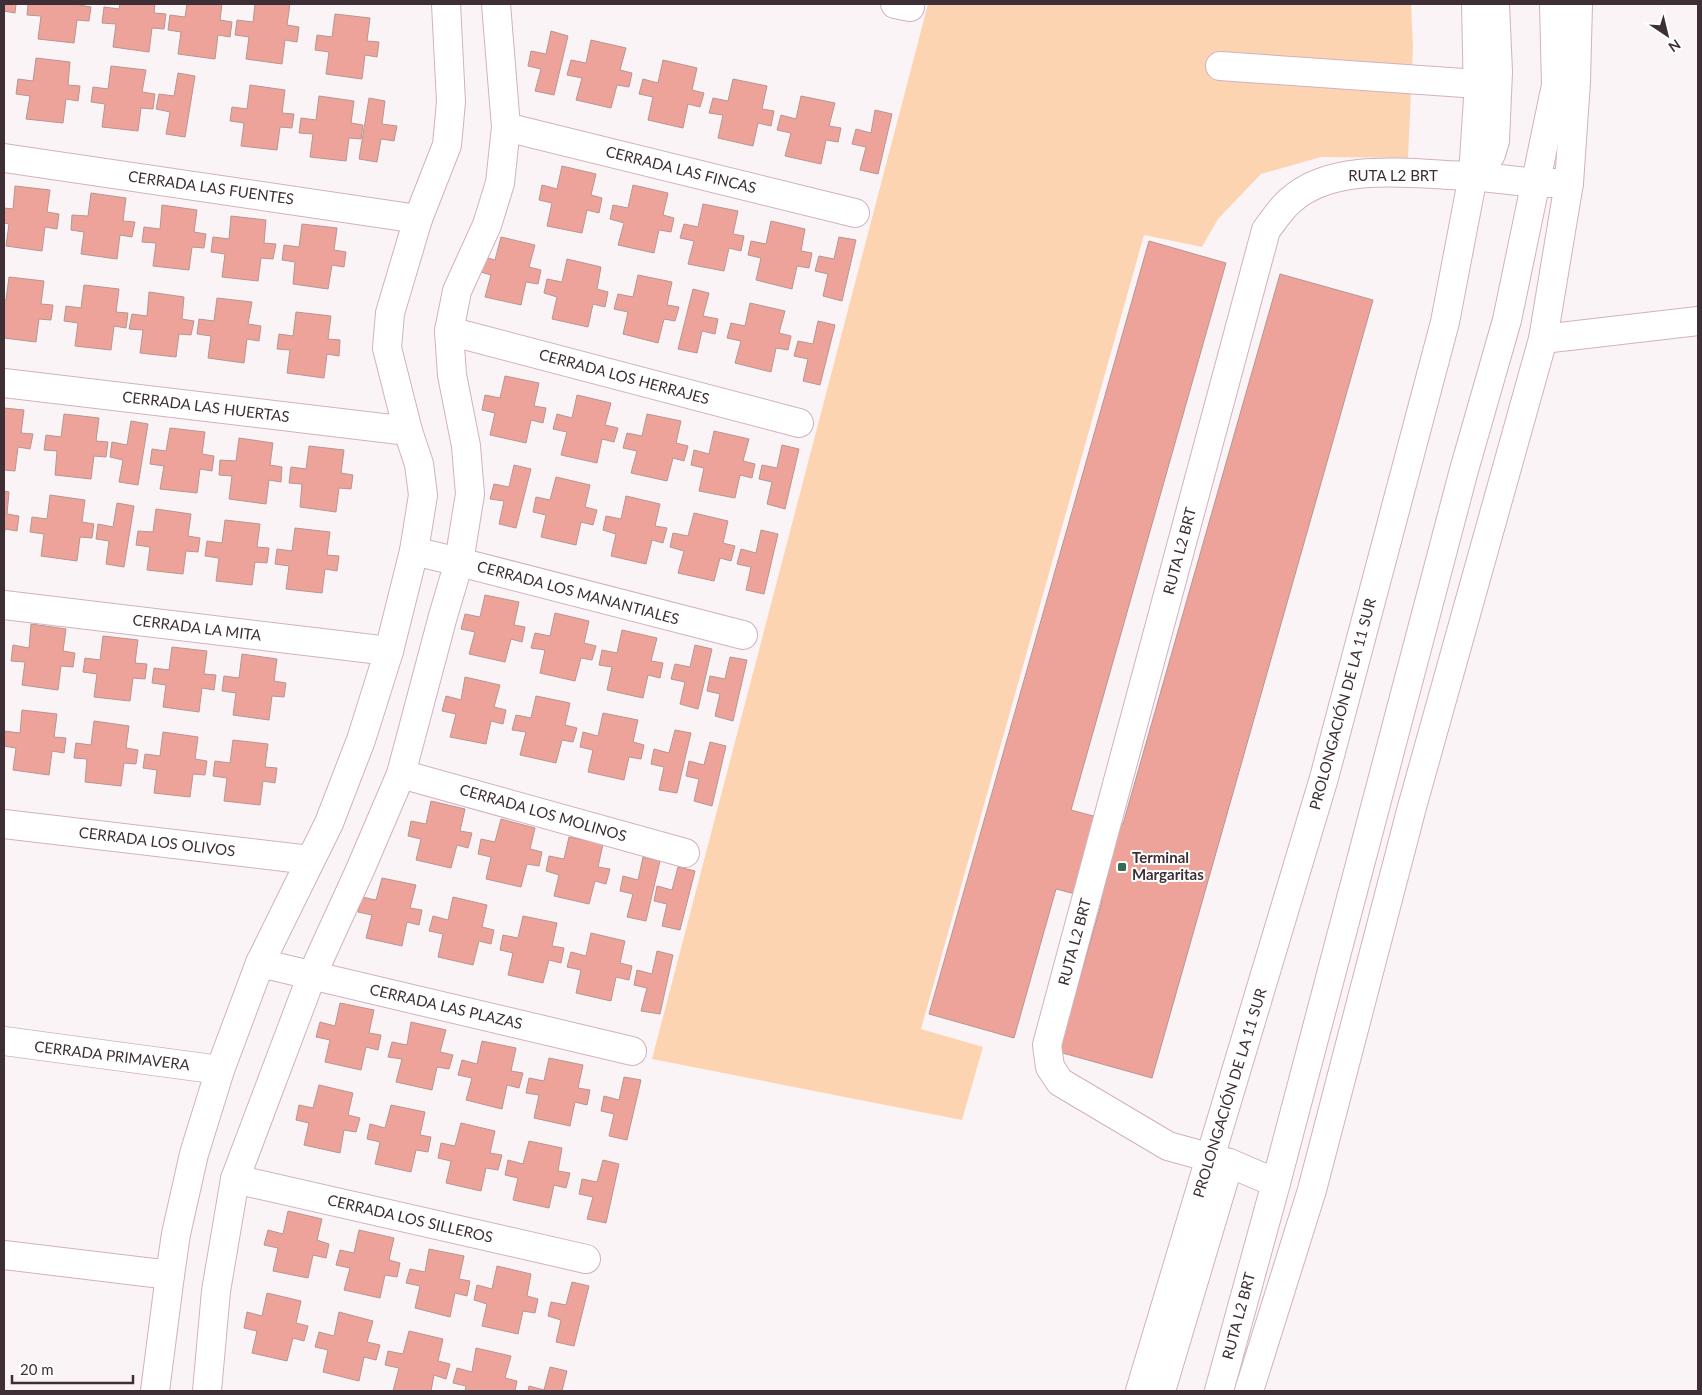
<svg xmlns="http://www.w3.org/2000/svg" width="1702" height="1395" viewBox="0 0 1702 1395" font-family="Lato,sans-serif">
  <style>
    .green { fill: #fdd4b2 }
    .building { fill: #eea39a; stroke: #b89591 }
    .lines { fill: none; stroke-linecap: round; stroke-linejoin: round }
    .minor-casing { stroke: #d2b1be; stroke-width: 30 }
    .major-casing { stroke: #d2b1be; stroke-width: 30 }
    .minor { stroke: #fff; stroke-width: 28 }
    .major { stroke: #fff; stroke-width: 28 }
    .poi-dot { fill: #356d54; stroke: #fff; stroke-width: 2 }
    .labels { text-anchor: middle; stroke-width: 4; stroke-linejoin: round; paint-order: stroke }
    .street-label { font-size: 15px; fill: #3d2f35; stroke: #fff }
    .poi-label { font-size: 15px; font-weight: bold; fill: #3d2f35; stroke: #fff; text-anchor: start }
  </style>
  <rect width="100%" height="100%" fill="#fbf4f7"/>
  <path class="green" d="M928 4H1411L1413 47 1408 158 1321 157 1261 174 1218 219 1202 247 1144 235 921 1029 983 1047 962 1120 652 1059Z"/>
  <g class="building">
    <path d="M4 4H16L15 13 4 11Z"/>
    <path d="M28 4H79V5L91 7 89 21 77 20 74 43 38 39 41 16 27 15Z"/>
    <path d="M120 4H155L154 13 166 14 164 29 152 28 149 52 113 47 116 24 102 23 104 7 119 9Z"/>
    <path d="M187 4H222L220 20 232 22 230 37 218 35 215 59 178 54 181 32 168 30 170 15 185 17Z"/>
    <path d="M255 4H290L287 25 299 27 297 42 285 40 282 64 246 59 249 37 235 35 237 20 253 22Z"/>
    <path d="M335 14 370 18 367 41 379 42 377 57 365 55 362 79 326 74 329 52 315 50 317 35 332 37Z"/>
    <path d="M551 31 568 36 554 95 535 91 541 69 528 66 531 51 546 54Z"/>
    <path d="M591 40 626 48 620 70 632 73 629 87 617 85 611 108 576 100 582 78 567 75 571 60 586 63Z"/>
    <path d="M36 58 70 62 68 85 80 86 78 101 66 99 63 123 26 119 30 96 16 94 18 79 33 81Z"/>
    <path d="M663 60 697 68 692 90 704 93 700 107 688 104 683 128 648 120 653 97 639 94 643 79 658 83Z"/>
    <path d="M111 66 146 70 142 92 155 94 153 109 141 108 138 131 102 127 105 104 91 102 93 87 108 89Z"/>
    <path d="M178 73 195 76 185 137 166 134 170 112 156 109 159 94 174 96Z"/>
    <path d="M733 79 767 86 762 109 774 111 771 126 758 123 753 146 718 138 723 115 709 113 713 98 728 101Z"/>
    <path d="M250 85 285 90 282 113 294 114 292 128 280 127 277 150 241 146 244 123 230 121 232 107 247 109Z"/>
    <path d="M319 96 354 101 351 123 363 125 361 139 349 138 346 161 310 157 313 134 299 133 301 118 316 120Z"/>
    <path d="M801 96 835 103 829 126 841 128 838 142 826 140 821 164 785 156 791 133 777 130 781 115 796 119Z"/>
    <path d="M369 98 385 101 382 124 397 126 394 141 381 139 377 162 359 159Z"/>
    <path d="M875 110 892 114 878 174 860 170 866 147 852 144 856 129 871 133Z"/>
    <path d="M562 166 596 174 591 195 602 198 599 213 587 210 582 233 547 226 552 203 539 200 542 185 557 189Z"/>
    <path d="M633 185 668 193 663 215 674 218 671 232 659 230 654 253 618 245 624 223 610 219 613 205 628 208Z"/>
    <path d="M15 186 50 190 47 212 59 214 57 229 45 227 42 251 6 246 9 224 4 223V208L13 209Z"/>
    <path d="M91 193 126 198 123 221 135 222 132 237 120 235 117 259 81 254 84 232 71 230 72 215 88 216Z"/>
    <path d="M703 204 738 211 733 234 744 236 741 251 729 248 724 271 688 264 694 241 680 238 684 224 698 227Z"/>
    <path d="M162 205 197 210 194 232 206 234 204 248 192 247 189 270 153 266 156 243 142 242 144 227 160 229Z"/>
    <path d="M231 216 266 220 264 243 276 244 273 259 261 258 258 281 222 277 225 254 211 252 213 237 229 239Z"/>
    <path d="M771 221 805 229 801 251 812 253 809 268 797 266 792 289 756 280 761 258 748 255 751 241 766 244Z"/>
    <path d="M302 224 337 228 334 250 346 252 344 267 332 265 328 289 293 284 295 262 282 260 284 245 299 247Z"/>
    <path d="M501 237 535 245 529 267 541 270 538 284 526 282 521 305 485 297 491 275 477 271 480 256 495 260Z"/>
    <path d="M839 237 856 240 842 301 823 296 828 274 815 271 819 256 834 259Z"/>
    <path d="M1149 241 1226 263 1071 810 1123 824 1280 274 1373 300 1152 1078 1059 1052 1102 901 1056 889 1014 1038 929 1014Z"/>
    <path d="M567 259 601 267 597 289 608 292 605 307 593 304 588 327 552 319 557 297 544 293 547 279 562 282Z"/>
    <path d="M638 275 672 282 667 305 679 307 675 321 664 319 658 343 623 334 628 312 614 309 618 294 633 297Z"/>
    <path d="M9 277 44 281 41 304 53 305 51 320 39 319 36 342 4 338V300H6Z"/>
    <path d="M84 285 119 289 116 312 128 313 126 328 114 326 111 350 75 346 78 323 64 321 66 306 81 308Z"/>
    <path d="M693 289 709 293 703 316 718 319 715 334 702 331 697 353 678 349Z"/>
    <path d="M149 292 184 297 182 319 194 321 191 335 179 334 176 357 140 353 143 330 129 329 132 314 147 316Z"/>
    <path d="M217 298 252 302 248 324 261 326 259 341 247 339 244 363 208 358 211 336 197 334 199 319 214 321Z"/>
    <path d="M750 303 785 311 779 333 791 336 788 350 776 348 771 372 735 363 741 341 727 338 731 323 745 326Z"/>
    <path d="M296 312 331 316 328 339 340 340 339 356 327 354 324 378 287 373 290 350 277 349 279 334 293 336Z"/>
    <path d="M818 321 835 325 820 385 803 381 808 359 794 356 798 341 813 344Z"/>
    <path d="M505 376 539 383 534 406 546 408 543 423 531 420 526 443 490 435 495 413 482 410 485 395 500 398Z"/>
    <path d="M577 395 611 403 605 425 618 428 614 442 602 439 597 463 561 455 567 432 553 429 557 414 572 418Z"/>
    <path d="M4 408 24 410 21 433 33 434 30 449 18 447 15 471 4 470Z"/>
    <path d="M64 414 99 418 96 441 108 442 106 457 94 456 91 479 55 475 57 451 44 450 46 435 61 437Z"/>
    <path d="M647 414 681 421 676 443 688 446 684 461 673 458 667 481 631 473 637 451 623 448 627 433 642 436Z"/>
    <path d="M131 421 148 424 138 485 119 482 123 460 110 457 112 442 127 445Z"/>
    <path d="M170 428 205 432 202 454 214 456 212 471 200 469 197 493 160 489 164 466 150 464 152 449 166 451Z"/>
    <path d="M714 431 749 439 743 461 755 464 752 478 740 475 735 498 699 491 704 468 691 465 694 450 709 454Z"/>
    <path d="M239 438 273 443 270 465 282 467 281 482 269 480 266 504 229 499 232 476 219 475 220 460 236 461Z"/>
    <path d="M782 445 799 449 785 509 767 504 772 482 759 479 762 465 777 468Z"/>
    <path d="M309 446 344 450 341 473 353 475 351 489 339 488 336 512 300 507 302 484 289 483 291 467 306 469Z"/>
    <path d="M514 465 531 469 516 528 499 524 504 501 490 499 494 484 509 487Z"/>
    <path d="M556 477 590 485 585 507 597 510 593 525 581 522 576 545 541 537 546 515 533 512 536 497 550 500Z"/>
    <path d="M4 491 9 492 7 514 19 516 17 531 5 529 4 537Z"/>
    <path d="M50 495 85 500 82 522 94 524 92 538 80 537 77 561 41 556 44 534 30 532 32 517 47 519Z"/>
    <path d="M626 496 660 504 655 526 667 528 663 543 652 540 646 564 611 556 616 534 603 530 606 516 621 519Z"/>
    <path d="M117 503 134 506 124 567 106 564 109 541 96 539 98 524 113 527Z"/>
    <path d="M156 509 191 514 188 536 200 538 198 552 186 551 183 574 147 570 150 547 136 545 138 531 153 532Z"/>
    <path d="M694 513 728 521 723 543 735 546 731 561 720 558 714 581 678 573 684 551 670 547 673 533 688 536Z"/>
    <path d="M225 520 260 524 257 547 269 548 267 563 255 562 252 585 216 581 219 558 205 556 207 541 222 543Z"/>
    <path d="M295 528 330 532 327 555 339 556 337 571 325 569 322 593 286 589 289 566 275 564 277 549 292 551Z"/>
    <path d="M761 530 778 534 764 594 746 590 751 567 737 564 741 549 756 553Z"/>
    <path d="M485 595 519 602 514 625 525 627 522 642 511 639 505 662 469 654 475 632 461 629 465 614 480 617Z"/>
    <path d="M555 613 589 621 584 643 596 646 592 660 581 658 575 681 540 673 545 650 531 648 535 633 550 636Z"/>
    <path d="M31 624 66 629 63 651 75 653 73 667 61 666 58 690 22 685 25 662 11 661 13 645 29 648Z"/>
    <path d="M622 630 657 638 651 661 663 663 660 678 648 675 643 698 607 690 612 667 599 665 602 650 617 653Z"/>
    <path d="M103 636 138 640 135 663 147 664 145 679 133 678 130 701 94 697 97 674 83 672 85 658 100 660Z"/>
    <path d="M695 645 712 649 698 709 680 704 685 682 671 679 675 664 690 667Z"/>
    <path d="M172 647 207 651 204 674 216 675 214 690 202 688 199 712 163 707 166 685 152 683 154 668 169 670Z"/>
    <path d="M242 654 277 659 274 681 286 683 284 697 272 696 269 720 233 715 236 693 222 691 224 676 239 678Z"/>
    <path d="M730 657 747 660 733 721 715 716 720 694 707 691 710 676 725 679Z"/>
    <path d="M465 677 500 685 494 707 506 710 503 724 491 721 486 744 450 737 456 714 442 711 446 696 461 700Z"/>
    <path d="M536 696 570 703 565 725 577 728 573 742 562 740 556 763 520 755 526 732 512 730 516 715 531 718Z"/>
    <path d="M22 710 57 714 54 737 66 738 64 753 52 751 49 775 13 770 16 748 4 746V731L20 733Z"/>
    <path d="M603 713 638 720 633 742 644 745 641 759 629 757 624 780 588 772 593 750 580 747 583 732 598 736Z"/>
    <path d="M94 721 129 726 126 748 138 750 136 764 124 763 121 786 85 782 87 759 74 758 76 743 91 745Z"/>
    <path d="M675 730 691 733 677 793 659 790 664 767 651 764 654 749 669 753Z"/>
    <path d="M163 732 198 737 195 759 207 761 205 775 193 774 190 797 154 793 157 770 143 768 145 754 160 756Z"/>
    <path d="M233 740 268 744 265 767 277 768 275 783 263 781 260 805 224 801 227 778 213 776 215 761 230 763Z"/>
    <path d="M710 742 726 746 712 806 694 801 699 779 686 776 689 761 704 765Z"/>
    <path d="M431 801 465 809 460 831 472 833 468 848 457 845 451 868 416 860 421 839 408 836 411 821 426 824Z"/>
    <path d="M501 819 535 828 530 849 542 852 539 866 527 864 521 887 486 879 491 857 478 854 481 839 495 842Z"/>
    <path d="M569 837 603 844 598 867 610 869 606 884 595 881 589 904 554 896 559 875 546 871 549 856 564 859Z"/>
    <path d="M643 857 660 861 646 921 627 917 633 894 620 891 623 876 638 880Z"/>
    <path d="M678 867 695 871 680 930 662 926 667 904 654 901 657 886 672 890Z"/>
    <path d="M382 878 416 885 410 908 422 910 419 925 407 922 402 946 366 938 372 915 358 912 362 897 376 900Z"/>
    <path d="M453 897 487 905 482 927 494 930 491 944 479 941 473 965 438 957 443 934 429 931 433 916 448 920Z"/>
    <path d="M523 916 557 923 552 946 564 948 561 963 549 960 543 983 508 975 513 953 500 950 503 935 518 938Z"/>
    <path d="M591 933 625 941 620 963 632 966 629 980 616 977 611 1001 576 993 581 970 567 967 571 952 586 956Z"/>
    <path d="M657 951 673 955 660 1014 641 1011 647 988 634 985 637 970 652 974Z"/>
    <path d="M340 1003 374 1010 369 1033 381 1035 378 1050 366 1047 361 1070 325 1062 330 1040 316 1037 320 1022 335 1026Z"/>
    <path d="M411 1022 446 1030 440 1052 453 1055 449 1069 437 1067 432 1090 396 1082 402 1059 388 1057 392 1042 407 1045Z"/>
    <path d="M482 1041 516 1048 511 1071 523 1073 519 1088 507 1085 502 1109 466 1100 472 1078 458 1075 462 1060 477 1064Z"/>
    <path d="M549 1058 583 1065 578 1088 590 1090 587 1105 575 1102 570 1126 534 1118 539 1095 526 1093 529 1078 544 1081Z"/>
    <path d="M624 1077 641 1080 627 1140 609 1136 614 1114 601 1111 604 1096 619 1100Z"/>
    <path d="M319 1085 353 1093 348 1115 360 1118 356 1132 344 1130 340 1153 304 1145 309 1123 296 1120 299 1105 313 1108Z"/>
    <path d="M391 1105 425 1112 420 1135 431 1137 428 1152 416 1150 411 1172 375 1164 380 1142 367 1139 370 1124 385 1128Z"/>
    <path d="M461 1123 495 1131 490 1153 502 1155 498 1170 486 1168 481 1191 446 1183 451 1161 438 1158 441 1143 455 1146Z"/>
    <path d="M529 1141 562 1148 558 1171 570 1173 566 1188 554 1185 549 1208 513 1200 518 1178 505 1175 508 1160 523 1164Z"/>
    <path d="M603 1160 619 1164 606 1223 587 1219 593 1197 579 1194 582 1179 597 1182Z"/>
    <path d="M288 1211 322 1219 317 1240 329 1244 326 1258 313 1255 308 1278 273 1271 278 1248 264 1245 268 1230 283 1234Z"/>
    <path d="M359 1230 394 1238 389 1260 400 1263 397 1277 385 1275 380 1298 344 1290 350 1268 336 1265 340 1250 354 1253Z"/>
    <path d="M429 1249 464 1256 459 1279 470 1281 467 1296 455 1293 450 1317 415 1308 420 1286 406 1283 410 1269 425 1272Z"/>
    <path d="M497 1266 531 1274 527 1296 538 1299 535 1313 523 1311 518 1334 482 1326 487 1304 474 1300 477 1285 492 1289Z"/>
    <path d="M572 1282 589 1286 574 1346 556 1342 561 1320 548 1316 551 1302 566 1305Z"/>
    <path d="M267 1293 301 1301 296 1323 308 1326 304 1341 293 1338 287 1361 252 1353 257 1331 244 1328 247 1312 262 1316Z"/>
    <path d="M339 1312 373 1321 367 1342 380 1345 376 1360 364 1357 359 1381 323 1372 328 1350 315 1347 319 1332 334 1336Z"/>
    <path d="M409 1331 443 1339 438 1361 450 1364 446 1379 434 1375 431 1391H393L399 1368 385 1365 388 1351 403 1354Z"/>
    <path d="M476 1348 511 1356 505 1378 517 1381 515 1391H465L466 1386 453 1383 457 1368 472 1372Z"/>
    <path d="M550 1367 567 1371 562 1391H528L529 1386 544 1390Z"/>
  </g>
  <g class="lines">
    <g class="minor-casing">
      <g id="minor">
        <path d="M895 4 910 7"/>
        <path d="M1220 66 1478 84"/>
        <path d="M506 127 855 213"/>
        <path d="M4 158 418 219"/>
        <path d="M449 331 799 423"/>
        <path d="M1543 339 1698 321"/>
        <path d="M4 383 408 431"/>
        <path d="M414 551 459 562 743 635"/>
        <path d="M4 605 389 651"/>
        <path d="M401 774 685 853"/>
        <path d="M4 824 310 860"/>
        <path d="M260 963 632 1051"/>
        <path d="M4 1041 220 1070"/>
        <path d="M235 1179 586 1259"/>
        <path d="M1276 1183 1229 1163 1168 1146 1060 1082 1050 1067 1047 1045 1266 230C1274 220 1281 208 1291 200 1336 160 1417 175 1473 176L1480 173 1491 154 1495 141 1498 72 1495 4"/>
        <path d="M4 1255 170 1275"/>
        <path d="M155 1391 170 1275 176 1234 194 1154 220 1070 260 963 329 823 361 740 389 651 414 551 423 495 419 464 408 431 387 348 390 313 418 219 447 145 451 102 446 4"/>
        <path d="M207 1391 216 1291 235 1179 312 975 360 870 401 774 443 616 459 562 470 494 466 446 452 375 449 331 457 291 487 225 500 183 506 127 496 4"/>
        <path d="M1161 1391 1229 1163"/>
        <path d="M1219 1391 1276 1183 1464 470 1507 320 1556 85 1554 4"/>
      </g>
    </g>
    <g class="major-casing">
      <g id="major">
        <path d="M1473 176 1536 183H1569"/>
        <path d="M1140 1391 1324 778 1445 322 1473 176 1478 98 1476 4"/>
        <path d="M1249 1391 1312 1190 1412 807 1543 339 1569 183 1576 82 1578 4"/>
      </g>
    </g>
    <use href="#minor" class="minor"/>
    <use href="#major" class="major"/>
  </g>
  <rect class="poi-dot" x="1117" y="862" width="10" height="10" rx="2.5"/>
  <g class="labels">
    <g class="street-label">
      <text transform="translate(681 170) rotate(14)" y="5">CERRADA LAS FINCAS</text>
      <text x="1393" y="181">RUTA L2 BRT</text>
      <text transform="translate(211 188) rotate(8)" y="5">CERRADA LAS FUENTES</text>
      <text transform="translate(624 377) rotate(15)" y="5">CERRADA LOS HERRAJES</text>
      <text transform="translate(206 407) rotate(7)" y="5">CERRADA LAS HUERTAS</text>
      <text transform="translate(1180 551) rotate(-75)" y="5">RUTA L2 BRT</text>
      <text transform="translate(578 593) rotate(15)" y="5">CERRADA LOS MANANTIALES</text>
      <text transform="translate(197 628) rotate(7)" y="5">CERRADA LA MITA</text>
      <text transform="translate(1343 704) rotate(-75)" y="5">PROLONGACIÓN DE LA 11 SUR</text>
      <text transform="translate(543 813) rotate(16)" y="5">CERRADA LOS MOLINOS</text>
      <text transform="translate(157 842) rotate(7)" y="5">CERRADA LOS OLIVOS</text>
      <text transform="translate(1075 942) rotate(-75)" y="5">RUTA L2 BRT</text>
      <text transform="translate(446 1007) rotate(13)" y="5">CERRADA LAS PLAZAS</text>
      <text transform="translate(112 1056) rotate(7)" y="5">CERRADA PRIMAVERA</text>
      <text transform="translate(1230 1093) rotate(-73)" y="5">PROLONGACIÓN DE LA 11 SUR</text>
      <text transform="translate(410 1219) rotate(13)" y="5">CERRADA LOS SILLEROS</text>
      <text transform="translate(1239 1316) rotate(-75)" y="5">RUTA L2 BRT</text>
    </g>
    <g class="poi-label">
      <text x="1132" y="863">Terminal<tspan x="1132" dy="17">Margaritas</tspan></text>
    </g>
  </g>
  <rect width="1702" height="1395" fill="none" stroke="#3d2f35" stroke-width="10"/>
  <g transform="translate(1667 35) rotate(145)" stroke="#ffffff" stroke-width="4" paint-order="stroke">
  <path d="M0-4L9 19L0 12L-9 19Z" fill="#3d2f35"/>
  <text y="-8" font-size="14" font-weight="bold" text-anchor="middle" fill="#3d2f35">N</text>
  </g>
  <path d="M12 1375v8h121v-8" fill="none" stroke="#3d2f35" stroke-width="2.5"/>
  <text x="20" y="1375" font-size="15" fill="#3d2f35" stroke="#ffffff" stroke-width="4" paint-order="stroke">20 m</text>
</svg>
